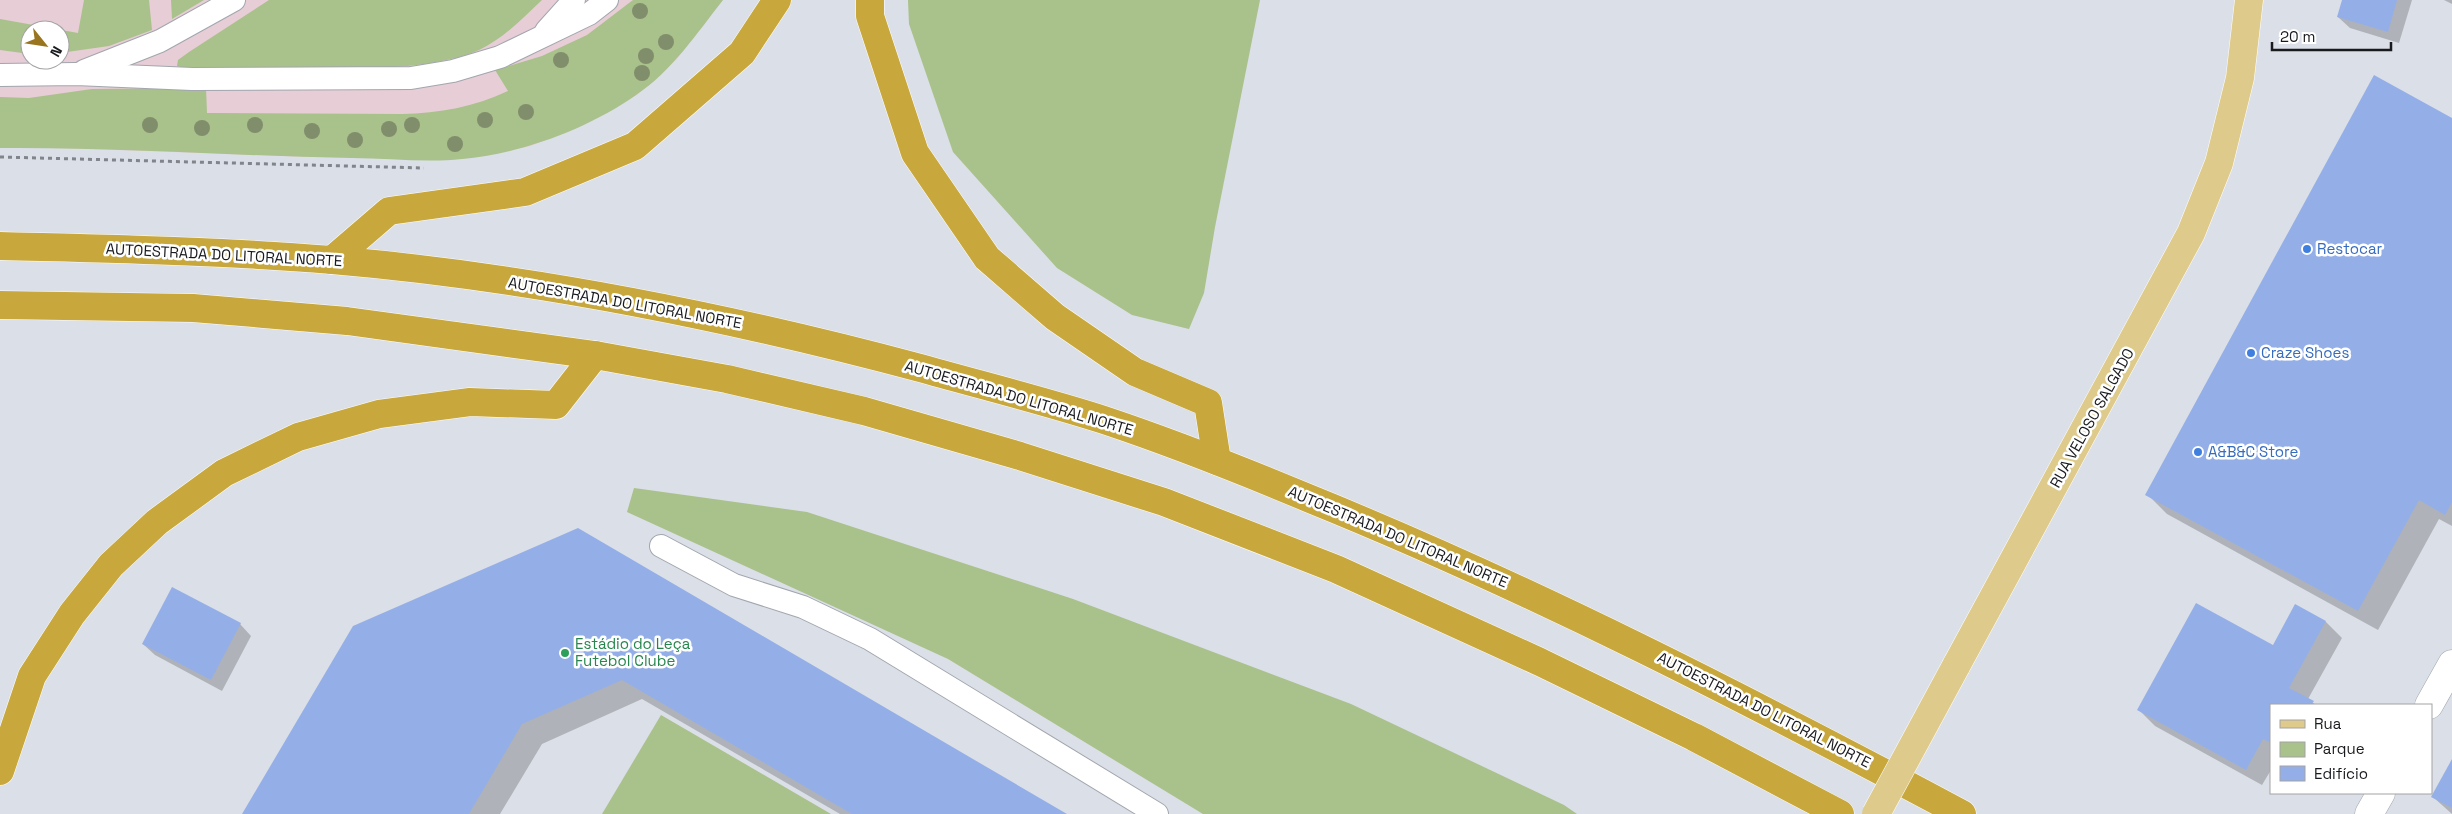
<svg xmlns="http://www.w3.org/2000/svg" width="2452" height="814" viewBox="0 0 2452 814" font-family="'Space Grotesk',sans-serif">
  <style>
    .commercial { fill: #e6cdd6; fill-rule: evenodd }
    .green { fill: #a9c18a }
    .shadow { fill: #0003 }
    .building { fill: #94afe8 }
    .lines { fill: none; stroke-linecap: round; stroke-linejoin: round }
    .service-casing { stroke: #a2a6ad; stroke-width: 24 }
    .minor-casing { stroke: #a2a6ad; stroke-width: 29 }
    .primary-casing { stroke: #fff; stroke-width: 29 }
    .motorway-casing { stroke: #fff; stroke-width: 29 }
    .path { stroke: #81848a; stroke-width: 3; stroke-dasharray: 4 4; stroke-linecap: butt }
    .service { stroke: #fff; stroke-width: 22 }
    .minor { stroke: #fff; stroke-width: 28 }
    .primary { stroke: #decb8b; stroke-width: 28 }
    .motorway { stroke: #c8a83d; stroke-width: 28 }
    .primary-bridge-casing { stroke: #fff; stroke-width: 29; stroke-linecap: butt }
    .primary-bridge { stroke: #decb8b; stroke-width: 28 }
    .tree { fill: #808e6c }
    .shop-dot { fill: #3f7fe0; stroke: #fff; stroke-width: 2 }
    .leisure-dot { fill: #2e9e5b; stroke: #fff; stroke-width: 2 }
    .labels { text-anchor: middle; stroke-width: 5; stroke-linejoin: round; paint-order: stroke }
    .shop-label { font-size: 15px; fill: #366cbe; stroke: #fff; text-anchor: start }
    .street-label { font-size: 15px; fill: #191a1d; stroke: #fff }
    .leisure-label { font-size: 15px; fill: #27864d; stroke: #fff; text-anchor: start }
  </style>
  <rect width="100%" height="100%" fill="#dbdfe7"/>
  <path class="commercial" d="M0 0H723L676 60 637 95 589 122 531 146 462 159 311 157 61 148H0ZM30 30H60V60H30Z"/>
  <g class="green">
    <path d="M84 0H149L152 30 109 46 60 53V30H30V54L0 50V19L78 33Z"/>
    <path d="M171 0H204L172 19Z"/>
    <path d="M269 0H542C524 17 503 39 479 50 419 76 315 67 249 67 229 67 195 72 177 66L178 60 189 52Z"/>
    <path d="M633 0H723C697 33 672 71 636 95 588 129 520 154 462 159 426 163 388 158 352 158 235 156 117 147 0 148V97L29 98 92 89 206 88 207 113 402 114C440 113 474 107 508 91L495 70 542 56 587 35Z"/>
    <path d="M908 0H1260L1215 227 1204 293 1189 329 1132 315 1057 268 953 152 909 24Z"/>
    <path d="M634 488 807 512 1073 599 1351 704 1564 805 1577 814H1203L948 659 627 512Z"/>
    <path d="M661 715 831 814H602Z"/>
  </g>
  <g class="shadow">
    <path d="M2343 0H2412L2399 43 2350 28 2338 17Z"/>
    <path d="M2444 0H2452V4Z"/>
    <path d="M2452 119V526L2439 519 2378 630 2167 514 2147 494Z"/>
    <path d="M578 529 1065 814H840L642 699 542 744 500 814H243Z"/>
    <path d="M2295 606 2326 622 2342 638 2308 699 2316 705H2271V770L2262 785 2155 726 2139 710 2273 647Z"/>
    <path d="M240 624 251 636 222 691 155 655 143 644Z"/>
    <path d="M2452 761V814L2433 797Z"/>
  </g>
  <g class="building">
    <path d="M2342 0H2397L2388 32 2337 17Z"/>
    <path d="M2374 75 2452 118V502L2445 515 2419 500 2358 611 2145 495Z"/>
    <path d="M578 528 1067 814H852L622 680 522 724 469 814H242L353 626Z"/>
    <path d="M172 587 241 623 211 680 142 644Z"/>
    <path d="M2196 603 2273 645 2295 604 2326 621 2289 688 2314 701 2311 705H2271V743L2263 739 2246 770 2137 710Z"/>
    <path d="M2452 759V808L2431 797Z"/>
  </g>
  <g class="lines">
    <g class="service-casing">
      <g id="service">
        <path d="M546 31 574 0"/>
        <path d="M84 71 160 41 234 0"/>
        <path d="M0 75 76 74 192 79 411 78 453 71 500 57 589 14 607 0"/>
        <path d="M661 546 734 585 803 607 870 639 1157 814"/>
      </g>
    </g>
    <g class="minor-casing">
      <g id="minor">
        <path d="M2429 705 2452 664"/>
        <path d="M2369 814 2381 793"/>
      </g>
    </g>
    <g class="primary-casing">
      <path id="primary" d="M1956 666 2191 233 2219 163 2240 78 2249 0"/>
    </g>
    <g class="motorway-casing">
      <g id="motorway">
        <path d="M870 0V16L915 153 987 258 1055 317 1135 372 1208 403 1217 461"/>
        <path d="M0 246C111 249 222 251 332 260 532 277 730 317 924 369 984 386 1045 401 1104 420 1173 443 1241 470 1308 498 1533 589 1748 700 1962 814"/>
        <path d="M332 260 389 211 525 192 635 146 742 53 777 0"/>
        <path d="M0 305 193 308 347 321 595 355 727 379 864 411 1020 456 1164 502 1336 569 1540 662 1694 737 1840 814"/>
        <path d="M0 771 32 676 72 614 111 565 157 522 224 473 298 437 379 414 470 402 556 405 595 355"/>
      </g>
    </g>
    <path class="path" d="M0 157 424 168"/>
    <use href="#service" class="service"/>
    <use href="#minor" class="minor"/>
    <use href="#primary" class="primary"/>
    <use href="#motorway" class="motorway"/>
    <g class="primary-bridge-casing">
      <path id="primary-bridge" d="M1876 814 1956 666"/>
    </g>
    <use href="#primary-bridge" class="primary-bridge"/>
  </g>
  <g class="tree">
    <circle cx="640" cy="11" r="8"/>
    <circle cx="666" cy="42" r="8"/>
    <circle cx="646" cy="56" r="8"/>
    <circle cx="561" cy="60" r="8"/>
    <circle cx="642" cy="73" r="8"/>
    <circle cx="526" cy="112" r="8"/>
    <circle cx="485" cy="120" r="8"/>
    <circle cx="150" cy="125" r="8"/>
    <circle cx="255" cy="125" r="8"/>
    <circle cx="412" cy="125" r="8"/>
    <circle cx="202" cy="128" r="8"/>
    <circle cx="389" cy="129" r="8"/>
    <circle cx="312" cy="131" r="8"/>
    <circle cx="355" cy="140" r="8"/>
    <circle cx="455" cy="144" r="8"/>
  </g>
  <g class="shop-dot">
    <circle cx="2307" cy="249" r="5"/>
    <circle cx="2251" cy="353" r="5"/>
    <circle cx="2198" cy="452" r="5"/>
  </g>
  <circle class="leisure-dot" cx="565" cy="653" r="5"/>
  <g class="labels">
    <g class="shop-label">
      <text x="2317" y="254">Restocar</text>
      <text x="2261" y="358">Craze Shoes</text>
      <text x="2208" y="457">A&amp;B&amp;C Store</text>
    </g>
    <g class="street-label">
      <text transform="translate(224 255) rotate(3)" y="5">AUTOESTRADA DO LITORAL NORTE</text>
      <text transform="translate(625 303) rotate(10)" y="5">AUTOESTRADA DO LITORAL NORTE</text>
      <text transform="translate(1019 398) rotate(16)" y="5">AUTOESTRADA DO LITORAL NORTE</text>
      <text transform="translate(2092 418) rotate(-61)" y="5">RUA VELOSO SALGADO</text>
      <text transform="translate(1398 537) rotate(23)" y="5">AUTOESTRADA DO LITORAL NORTE</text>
      <text transform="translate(1764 710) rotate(27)" y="5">AUTOESTRADA DO LITORAL NORTE</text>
    </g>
    <g class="leisure-label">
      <text x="575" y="649">Estádio do Leça<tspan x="575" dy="17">Futebol Clube</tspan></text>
    </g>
  </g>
  <rect x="2270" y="704" width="162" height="90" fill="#ffffff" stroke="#a3a3a5"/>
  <rect x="2280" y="720" width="25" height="8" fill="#decb8b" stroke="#a3a3a5"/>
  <text x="2314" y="729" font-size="15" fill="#191a1d">Rua</text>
  <rect x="2280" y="742" width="25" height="15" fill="#a9c18a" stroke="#a3a3a5"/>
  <text x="2314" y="754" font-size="15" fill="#191a1d">Parque</text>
  <rect x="2280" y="766" width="25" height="15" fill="#94afe8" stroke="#a3a3a5"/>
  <text x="2314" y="779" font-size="15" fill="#191a1d">Edifício</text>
  <g transform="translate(45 45) rotate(120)"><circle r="24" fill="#ffffff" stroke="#a3a3a5"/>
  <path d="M0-4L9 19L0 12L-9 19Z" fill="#9a7520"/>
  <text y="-8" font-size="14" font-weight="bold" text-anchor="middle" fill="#191a1d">N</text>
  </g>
  <path d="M2272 42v8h119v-8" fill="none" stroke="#191a1d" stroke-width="2.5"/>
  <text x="2280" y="42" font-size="15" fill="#191a1d" stroke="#ffffff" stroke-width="4" paint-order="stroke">20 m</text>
</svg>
